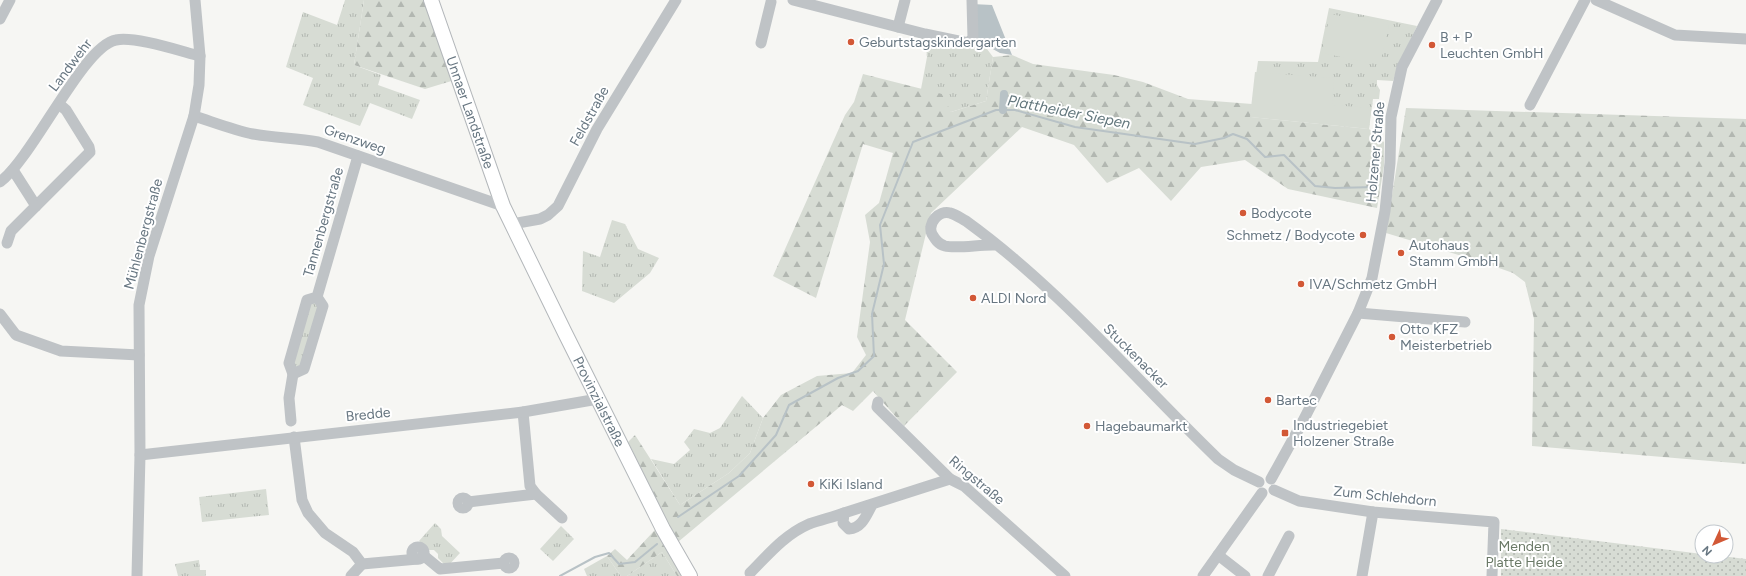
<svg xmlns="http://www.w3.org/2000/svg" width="1746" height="576" viewBox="0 0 1746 576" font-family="Figtree,sans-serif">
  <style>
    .grass { fill: url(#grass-tufts) }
    .forest { fill: url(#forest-firs) }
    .garden { fill: url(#garden-dots) }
    .pitch { fill: #d7dcd4 }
    .water { fill: #b8c2c6 }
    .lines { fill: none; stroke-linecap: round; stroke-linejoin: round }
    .stream { stroke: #b8c2c6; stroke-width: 2 }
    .canal { stroke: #b8c2c6; stroke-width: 8 }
    .major-casing { stroke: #b3b7ba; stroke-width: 16 }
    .minor { stroke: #bfc3c6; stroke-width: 11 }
    .major { stroke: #fff; stroke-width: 14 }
    .poi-dot { fill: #d25836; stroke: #fff; stroke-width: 1.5 }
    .labels { text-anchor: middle; stroke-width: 4; stroke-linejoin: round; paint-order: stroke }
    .poi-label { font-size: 14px; fill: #677681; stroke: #fff; text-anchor: start }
    .street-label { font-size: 14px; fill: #677681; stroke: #fff }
    .park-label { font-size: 14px; fill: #6a7966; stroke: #fff }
    .water-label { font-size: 15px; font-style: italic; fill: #63777d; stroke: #fff }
  </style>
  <defs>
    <pattern id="grass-tufts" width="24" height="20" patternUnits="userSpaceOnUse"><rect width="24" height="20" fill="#d7dcd4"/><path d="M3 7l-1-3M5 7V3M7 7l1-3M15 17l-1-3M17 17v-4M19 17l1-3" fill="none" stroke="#b2b7b1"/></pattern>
    <pattern id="forest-firs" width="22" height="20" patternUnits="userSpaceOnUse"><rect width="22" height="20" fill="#d7dcd4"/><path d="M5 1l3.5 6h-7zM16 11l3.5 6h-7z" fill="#b2b7b1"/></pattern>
    <pattern id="garden-dots" width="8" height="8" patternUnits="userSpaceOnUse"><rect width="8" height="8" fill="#d7dcd4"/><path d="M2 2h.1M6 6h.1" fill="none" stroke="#b2b7b1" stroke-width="1.8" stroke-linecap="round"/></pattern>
  </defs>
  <rect width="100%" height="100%" fill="#f6f6f3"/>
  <g class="grass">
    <path d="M345 0H364L354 65 381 75 378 85 420 100 412 119 370 103 360 126 303 105 313 78 286 67 303 12 337 25Z"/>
    <path d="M1329 8 1417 26 1398 66 1393 81 1377 80V85L1380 90 1379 99H1373L1369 129 1252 104 1258 61 1318 62Z"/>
    <path d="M925 34 973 38 987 49 993 57 986 101 951 112 921 89 927 57Z"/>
    <path d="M612 220 625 224 638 249 659 258 650 273 614 303 582 291 583 251 600 257Z"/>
    <path d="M317 299 321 306 303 368 294 372 290 363 309 302Z"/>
    <path d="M742 396 763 418 750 453 729 473 680 505 651 459 674 464 690 450 684 442 694 429 710 433 720 428Z"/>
    <path d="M266 489 269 515 202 522 199 497Z"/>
    <path d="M435 523 441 529 442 536 460 553 447 567 438 558V554L434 550H429L419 541Z"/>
    <path d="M561 526 574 539 553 561 540 549Z"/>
    <path d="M662 552 677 576H627Z"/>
    <path d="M607 556 621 576H587L584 569Z"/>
    <path d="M199 560 200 570H206V576H178L175 564Z"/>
  </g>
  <g class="forest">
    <path d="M364 0H431L458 79 425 89 354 65Z"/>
    <path d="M1012 55 1033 64 1114 75 1143 82 1188 99 1252 104 1251 117 1369 129 1384 142V166L1377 208 1288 189 1245 160 1201 167 1171 201 1139 168 1107 183 1074 145 1022 127 931 213 905 320 957 372 904 426 873 391 853 411 842 405 678 542 668 548 681 576H677L662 552 627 576H621L607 556 615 549 627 560 665 519 628 442 635 435 680 505 729 473 750 453 763 418 781 395 817 376 852 373 866 355 857 337 870 242 865 215 879 203 893 153 863 144 816 298 773 276 845 115 854 102 863 74 942 94 951 112 986 101 993 57Z"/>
    <path d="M1406 108 1746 119V464L1532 446 1534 319 1525 282 1513 273 1485 263 1386 233Z"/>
  </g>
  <path class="garden" d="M1501 529 1702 554V556H1721L1746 559V576H1501Z"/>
  <g class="pitch">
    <path d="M1330 14 1389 25 1380 65 1322 53Z"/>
    <path d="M1255 72 1334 78 1332 105 1371 108 1369 129 1250 117Z"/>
  </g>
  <path class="water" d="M972 4 992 5 1012 55 1000 53 973 38Z"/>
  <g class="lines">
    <g class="stream">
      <path d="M678 517 739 476 776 435 789 405 838 378 858 371 874 356 872 314 884 264 880 225 913 142 996 110H1015L1075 127 1195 144 1224 138 1233 134 1247 139 1265 157 1284 155 1315 186 1335 188 1375 187"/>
      <path d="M560 576 595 557 609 553 619 564 635 562 657 544"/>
    </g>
    <path class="canal" d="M1003 110 1004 94"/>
    <g class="major-casing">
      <g id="major">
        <path id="s1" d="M431 0 503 206 565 333 663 529 690 576"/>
      </g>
    </g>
    <g class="minor">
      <path d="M793 0 925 34 968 43 973 38 972 0"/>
      <path d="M1596 0 1675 35 1746 39"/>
      <path d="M0 19 10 0"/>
      <path d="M898 27 905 0"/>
      <path d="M761 43 771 2"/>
      <path d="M1530 105 1585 0"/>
      <path d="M194 116C213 122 233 130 253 134 275 138 297 138 318 142L503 206"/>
      <path d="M13 170 36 206 90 152 89 147 66 110 59 104"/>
      <path d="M0 182C34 156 83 46 116 40 135 36 180 51 200 56"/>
      <path d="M512 224 540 219 548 215 558 206 597 129 676 0"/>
      <path d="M7 243 11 231 36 206"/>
      <path d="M996 245C982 244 957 249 945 246 938 244 935 239 932 234 927 223 939 210 950 213 955 214 962 219 966 221 1060 289 1135 379 1218 459L1234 470 1259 482"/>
      <path d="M317 297 323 306 304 369 293 374 289 363 307 300 317 297 358 156"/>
      <path d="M1358 313 1465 322"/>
      <path d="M0 314 16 335 61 351 139 355"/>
      <path d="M878 402 877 407 950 479 964 486 974 495 1065 576"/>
      <path d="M523 412 530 486 536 494 562 518"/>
      <path d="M291 421 289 398 293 374"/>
      <path d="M294 437 302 500 308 513 325 533 353 552 362 564 418 559"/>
      <path d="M140 455 523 412 598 399"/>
      <path d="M1271 479 1303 421 1358 313 1372 278 1385 211 1390 163 1391 117 1402 67 1437 0"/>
      <path d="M1274 490 1299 501 1373 512 1494 522 1492 576"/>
      <circle cx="463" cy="503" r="5"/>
      <path d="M468 502 536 494"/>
      <path d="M872 505C866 516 862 528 849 529L843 523 844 513 950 479"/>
      <circle cx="418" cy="553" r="6"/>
      <path d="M423 555 440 569 504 563"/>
      <path d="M1218 555 1245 576"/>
      <circle cx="509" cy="563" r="5"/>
      <path d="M750 573C768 555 784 535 809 524 820 520 833 517 844 513"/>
      <path d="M137 576 140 455 139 305 149 256 194 116 199 85 200 56 195 0"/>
      <path d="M351 576 362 564"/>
      <path d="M1203 576 1262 493"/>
      <path d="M1268 576 1289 536"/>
      <path d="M1362 576 1373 512"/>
    </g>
    <use href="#major" class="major"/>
  </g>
  <g class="poi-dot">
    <circle cx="851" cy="42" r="4"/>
    <circle cx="1432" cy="45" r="4"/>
    <circle cx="1243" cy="213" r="4"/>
    <circle cx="1363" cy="235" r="4"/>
    <circle cx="1401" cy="253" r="4"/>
    <circle cx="1301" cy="284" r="4"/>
    <circle cx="973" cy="298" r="4"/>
    <circle cx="1392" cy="337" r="4"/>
    <circle cx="1268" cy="400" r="4"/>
    <circle cx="1087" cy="426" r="4"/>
    <rect x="1281" y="429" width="8" height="8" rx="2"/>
    <circle cx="811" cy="484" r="4"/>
  </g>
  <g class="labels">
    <g class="poi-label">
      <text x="1440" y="42">B + P<tspan x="1440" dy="16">Leuchten GmbH</tspan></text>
      <text x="859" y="47">Geburtstagskindergarten</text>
      <text x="1251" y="218">Bodycote</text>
      <text x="1355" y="240" text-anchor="end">Schmetz / Bodycote</text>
      <text x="1409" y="250">Autohaus<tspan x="1409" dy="16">Stamm GmbH</tspan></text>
      <text x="1309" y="289">IVA/Schmetz GmbH</text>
      <text x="981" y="303">ALDI Nord</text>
      <text x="1400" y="334">Otto KFZ<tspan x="1400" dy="16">Meisterbetrieb</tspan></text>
      <text x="1276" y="405">Bartec</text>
      <text x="1293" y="430">Industriegebiet<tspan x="1293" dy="16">Holzener Straße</tspan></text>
      <text x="1095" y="431">Hagebaumarkt</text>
      <text x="819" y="489">KiKi Island</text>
    </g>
    <g class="street-label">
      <text transform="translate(70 65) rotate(-53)" y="5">Landwehr</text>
      <text dy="5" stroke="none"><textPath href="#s1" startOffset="119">Unnaer Landstraße</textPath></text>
      <text transform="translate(589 116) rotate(-61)" y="5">Feldstraße</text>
      <text transform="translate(355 139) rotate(19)" y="5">Grenzweg</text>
      <text transform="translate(1375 152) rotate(-85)" y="5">Holzener Straße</text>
      <text transform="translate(323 222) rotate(-74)" y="5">Tannenbergstraße</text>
      <text transform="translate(143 234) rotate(-75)" y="5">Mühlenbergstraße</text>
      <text transform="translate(1136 356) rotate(45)" y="5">Stuckenacker</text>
      <text dy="5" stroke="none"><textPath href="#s1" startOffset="436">Provinzialstraße</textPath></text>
      <text transform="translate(368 414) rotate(-6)" y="5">Bredde</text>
      <text transform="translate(977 480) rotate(40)" y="5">Ringstraße</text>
      <text transform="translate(1385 496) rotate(6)" y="5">Zum Schlehdorn</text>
    </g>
    <g class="park-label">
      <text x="1524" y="551">Menden<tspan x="1524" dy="16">Platte Heide</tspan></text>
    </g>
    <g class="water-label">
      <text transform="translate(1069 112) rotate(11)" y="5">Plattheider Siepen</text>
    </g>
  </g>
  <g transform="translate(1714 544) rotate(226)"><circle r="19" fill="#ffffff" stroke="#c2c8cd"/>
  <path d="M0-3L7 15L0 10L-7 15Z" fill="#d25836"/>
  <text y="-6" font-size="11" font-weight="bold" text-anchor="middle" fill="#677681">N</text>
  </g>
</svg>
